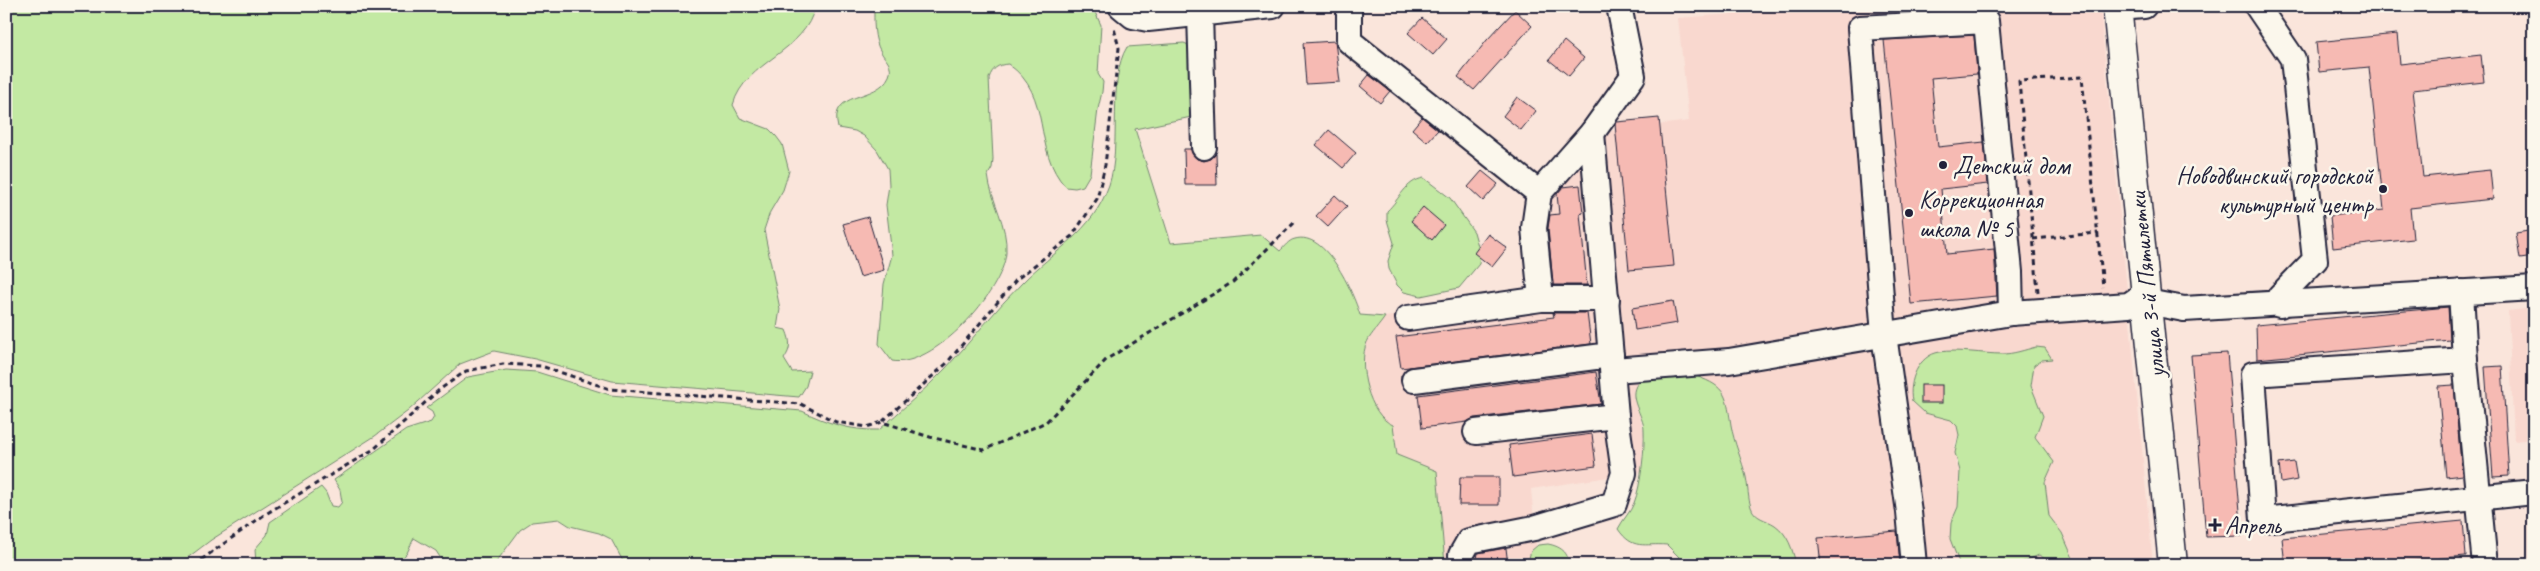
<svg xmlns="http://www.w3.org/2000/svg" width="2540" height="571" viewBox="0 0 2540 571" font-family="Caveat,sans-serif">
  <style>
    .built { fill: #f9d8cf }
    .green { fill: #c3e9a3; stroke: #72866f }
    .building { fill: #f6bab3; stroke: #22223b }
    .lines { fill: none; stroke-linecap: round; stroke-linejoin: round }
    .minor-casing { stroke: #22223b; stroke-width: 28 }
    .major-casing { stroke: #22223b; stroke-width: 31 }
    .path { stroke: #22223b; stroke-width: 3; stroke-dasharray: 5 4; stroke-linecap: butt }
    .minor { stroke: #fbf7ec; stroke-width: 24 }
    .major { stroke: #fbf7ec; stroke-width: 28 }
    .poi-dot { fill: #22223b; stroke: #fbf7ec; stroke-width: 2 }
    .labels { text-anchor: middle; stroke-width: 5; stroke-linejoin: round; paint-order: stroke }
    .poi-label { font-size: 25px; fill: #22223b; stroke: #fbf7ec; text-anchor: start }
    .street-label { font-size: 25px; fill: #22223b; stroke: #fbf7ec }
  </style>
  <rect width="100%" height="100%" fill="#fae5db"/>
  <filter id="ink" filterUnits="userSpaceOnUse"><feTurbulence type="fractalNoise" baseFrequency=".02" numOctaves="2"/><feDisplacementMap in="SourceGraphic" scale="10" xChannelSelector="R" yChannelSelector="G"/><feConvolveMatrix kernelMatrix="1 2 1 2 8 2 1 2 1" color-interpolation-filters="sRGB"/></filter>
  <g filter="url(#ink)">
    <g class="built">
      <path d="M1847 6H2100L2153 565H2076L2062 533 2049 516 2045 482 2054 462 2035 437 2043 416 2031 386 2034 365 2042 360 2027 350 2008 354 1931 355 1918 367 1911 383 1912 401 1925 413 1951 420 1957 426 1959 435 1955 444 1956 463 1960 471 1958 507 1951 523 1960 565H1796L1792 551 1765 520 1756 515 1751 507 1745 475 1731 426V415L1717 386 1690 374 1636 404 1644 432 1641 472 1531 489 1538 565H1445L1437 471 1397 455 1393 425 1386 422 1376 412 1367 387 1364 358 1367 342 1385 317 1532 295V204L1602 132 1689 121 1678 18Z"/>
      <path d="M2534 308V439L2514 441 2508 311Z"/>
      <path d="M2039 555 2054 565H2016L2031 560Z"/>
    </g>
    <g class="green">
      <path d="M6 6H815C806 52 745 61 733 105L740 118 769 129 776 136 782 144 789 171 783 190 770 212 764 230 780 309 777 328 786 330C791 342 791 349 784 359L792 372 810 371 806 386 799 397 612 381 535 359 494 351 460 364 408 411 375 436 211 540 178 565H6Z"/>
      <path d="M874 6H1092L1101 25 1098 74 1103 82 1102 92 1098 109 1090 174 1083 186 1075 188 1066 187C1031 150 1054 95 1008 64 997 65 993 68 989 78L993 159 992 168 988 175C991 202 1008 224 1006 253 1003 292 933 369 892 361L879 344 884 284 892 255 886 205 889 185 888 169 877 150 864 136 855 131 838 128C828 89 877 103 889 76 894 65 885 60 881 52 873 39 874 21 874 6Z"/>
      <path d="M1184 43 1193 47 1196 116 1135 129 1171 243 1261 235 1280 251C1284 247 1289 240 1295 239 1326 230 1353 292 1360 315L1385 317C1380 325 1371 334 1367 342 1357 364 1369 416 1393 425L1397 455 1437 471 1445 565H625L611 539 599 533 570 526 559 519 532 522 520 530 494 565H445L436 551 414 538 407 553 396 565H256L255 549 267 535 270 522 321 487 326 493 331 506 338 507 342 502 340 490 334 480 406 430 431 422 434 417 432 412 426 408 468 377 506 370 537 372 610 395 802 411C827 423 851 431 879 430 901 410 925 390 946 368 972 340 995 310 1022 283 1054 250 1092 233 1109 185 1122 147 1107 79 1127 47Z"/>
      <path d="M1424 178 1450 198 1474 232 1480 253 1479 264 1459 288 1421 296 1404 292 1397 285 1389 269 1388 261 1394 243 1387 220V211C1400 199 1405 181 1424 178Z"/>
      <path d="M2036 347 2045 348 2052 359 2042 360 2034 365 2031 386 2043 416 2035 437 2054 462 2045 482 2049 516 2062 533 2076 565H2054L2039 555 2016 565H1960L1950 539 1951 523 1958 507 1960 471 1955 453 1959 435 1957 426 1951 420 1925 413 1912 401C1908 382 1918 355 1940 352 1956 349 1984 354 2002 354 2014 354 2024 350 2036 347Z"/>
      <path d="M1690 374C1725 386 1726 391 1731 425 1734 443 1742 460 1746 477 1748 486 1748 499 1751 507 1755 519 1766 519 1775 525 1788 534 1793 550 1796 565H1684L1680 558 1667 545C1644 543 1633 551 1618 529 1623 519 1630 513 1634 503 1641 486 1645 448 1644 430 1644 415 1626 397 1638 383 1645 374 1678 375 1690 374Z"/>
      <path d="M1548 544C1559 546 1570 552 1568 565H1527L1531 551 1538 545Z"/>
    </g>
    <g class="building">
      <path d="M1515 10 1532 26 1474 90 1458 77 1487 40Z"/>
      <path d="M1422 18 1447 39 1433 55 1408 33Z"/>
      <path d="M2397 34 2400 64 2481 55 2484 82 2413 90 2423 177 2490 170 2493 199 2410 208 2413 239 2333 248 2330 216 2384 210 2369 67 2319 72 2316 42Z"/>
      <path d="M1974 35 1977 74 1931 78 1938 147 1984 142 1988 184 1941 189 1947 254 1994 249 1997 296 1911 304 1884 40Z"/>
      <path d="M1335 41 1340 82 1306 84 1303 43Z"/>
      <path d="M1564 41 1584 58 1569 76 1549 60Z"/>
      <path d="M1369 75 1390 91 1380 103 1360 86Z"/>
      <path d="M1517 97 1536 111 1521 130 1503 116Z"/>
      <path d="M1422 117 1438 130 1427 142 1412 129Z"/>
      <path d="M1659 118 1674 266 1629 270 1615 124 1617 122Z"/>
      <path d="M1329 130 1356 153 1343 168 1316 145Z"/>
      <path d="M1184 149H1191L1197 159 1204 161 1211 159 1216 154 1217 185H1185Z"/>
      <path d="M1482 171 1498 184 1483 201 1468 187Z"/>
      <path d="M1580 185 1583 213 1580 214 1587 285H1553L1548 228 1550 215 1559 214 1557 194 1563 187Z"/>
      <path d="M1335 195 1347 206 1328 227 1316 216Z"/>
      <path d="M1423 207 1444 225 1432 240 1411 221Z"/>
      <path d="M868 217 884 270 860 277 843 224Z"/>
      <path d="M2534 230V257L2520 259 2516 233Z"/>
      <path d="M1488 234 1507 248 1492 267 1474 253Z"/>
      <path d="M1673 301 1677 323 1635 330 1632 308Z"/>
      <path d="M2448 307 2450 340 2257 359 2256 325Z"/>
      <path d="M1553 313H1587L1591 344 1401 368 1396 337 1554 317Z"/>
      <path d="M2227 353 2242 536 2206 537 2191 355Z"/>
      <path d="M2502 366 2509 476 2493 477 2485 367Z"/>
      <path d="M1596 372 1601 404 1474 418 1467 422 1422 428 1418 395Z"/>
      <rect x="1921" y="385" width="21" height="18"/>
      <path d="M2454 385 2462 475 2446 477 2438 386Z"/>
      <path d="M1592 434 1596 466 1513 477 1509 445Z"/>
      <path d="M2294 462 2297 480 2281 483 2279 464Z"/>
      <path d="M1460 477H1499V505H1459Z"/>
      <path d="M2463 521 2466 556 2363 565H2285L2282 538Z"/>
      <path d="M1897 531 1900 565H1821L1818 538Z"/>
      <path d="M1506 548 1508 565H1476L1478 553Z"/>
    </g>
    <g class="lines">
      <g class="minor-casing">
        <g id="minor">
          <path d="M1121 6 1133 16 1148 19 1273 6"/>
          <path d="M1349 6V41L1539 193"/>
          <path d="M2257 6 2293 59 2315 260 2280 296V305"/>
          <path d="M2118 8 2144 6"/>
          <path d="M1200 14 1204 147"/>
          <path d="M2461 292 2465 360 2485 565"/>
          <path d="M1541 299 1534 228 1539 193 1592 133 1633 76 1619 6"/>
          <path d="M2147 302 2184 309 2534 288"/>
          <path d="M1408 318 1541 299H1607"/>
          <path d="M2465 360 2253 374 2263 520 2534 492"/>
          <path d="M1614 370 1729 361 2011 313 2129 305 2146 293"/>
          <path d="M1414 380 1611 355"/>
          <path d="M1476 432 1616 416"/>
          <path d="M1462 565 1461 555 1469 541 1534 528 1614 504 1624 473 1616 416 1592 133"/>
          <path d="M1914 565 1909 512 1884 335 1860 28 1986 21 2010 272 2011 313"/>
        </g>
      </g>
      <g class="major-casing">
        <path id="major" d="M2117 6 2173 565"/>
      </g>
      <g class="path">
        <path d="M2033 239 2098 233"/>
        <path d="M2038 292 2019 81 2082 77 2103 287"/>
        <path d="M883 421 946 364 1017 279 1072 236 1097 199 1105 165 1119 48 1114 28"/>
        <path d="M194 565 264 515 374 449 439 390 466 371 503 364 541 366 610 389 801 404 836 422 867 427 882 422 930 437 984 450 1046 422 1107 359 1233 282 1295 222"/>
      </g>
      <use href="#minor" class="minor"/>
      <use href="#major" class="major"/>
    </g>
  </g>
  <g class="poi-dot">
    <circle cx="1943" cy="165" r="5"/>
    <circle cx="2383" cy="189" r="5"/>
    <circle cx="1909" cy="213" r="5"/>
    <path d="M2212.5 517.5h5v5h5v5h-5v5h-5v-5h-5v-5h5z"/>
  </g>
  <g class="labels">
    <g class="poi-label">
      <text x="1953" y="174">Детский дом</text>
      <text x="2373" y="184" text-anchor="end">Новодвинский городской<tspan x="2373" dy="29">культурный центр</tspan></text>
      <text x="1919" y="208">Коррекционная<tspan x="1919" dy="29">школа № 5</tspan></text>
      <text x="2225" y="534">Апрель</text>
    </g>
    <g class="street-label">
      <text transform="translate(2146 285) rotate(-96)" y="9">улица 3-й Пятилетки</text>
    </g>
  </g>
  <rect width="2540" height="571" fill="none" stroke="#fbf7ec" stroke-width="25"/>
  <rect x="12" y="12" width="2515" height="546" fill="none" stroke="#22223b" stroke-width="2" filter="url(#ink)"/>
</svg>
